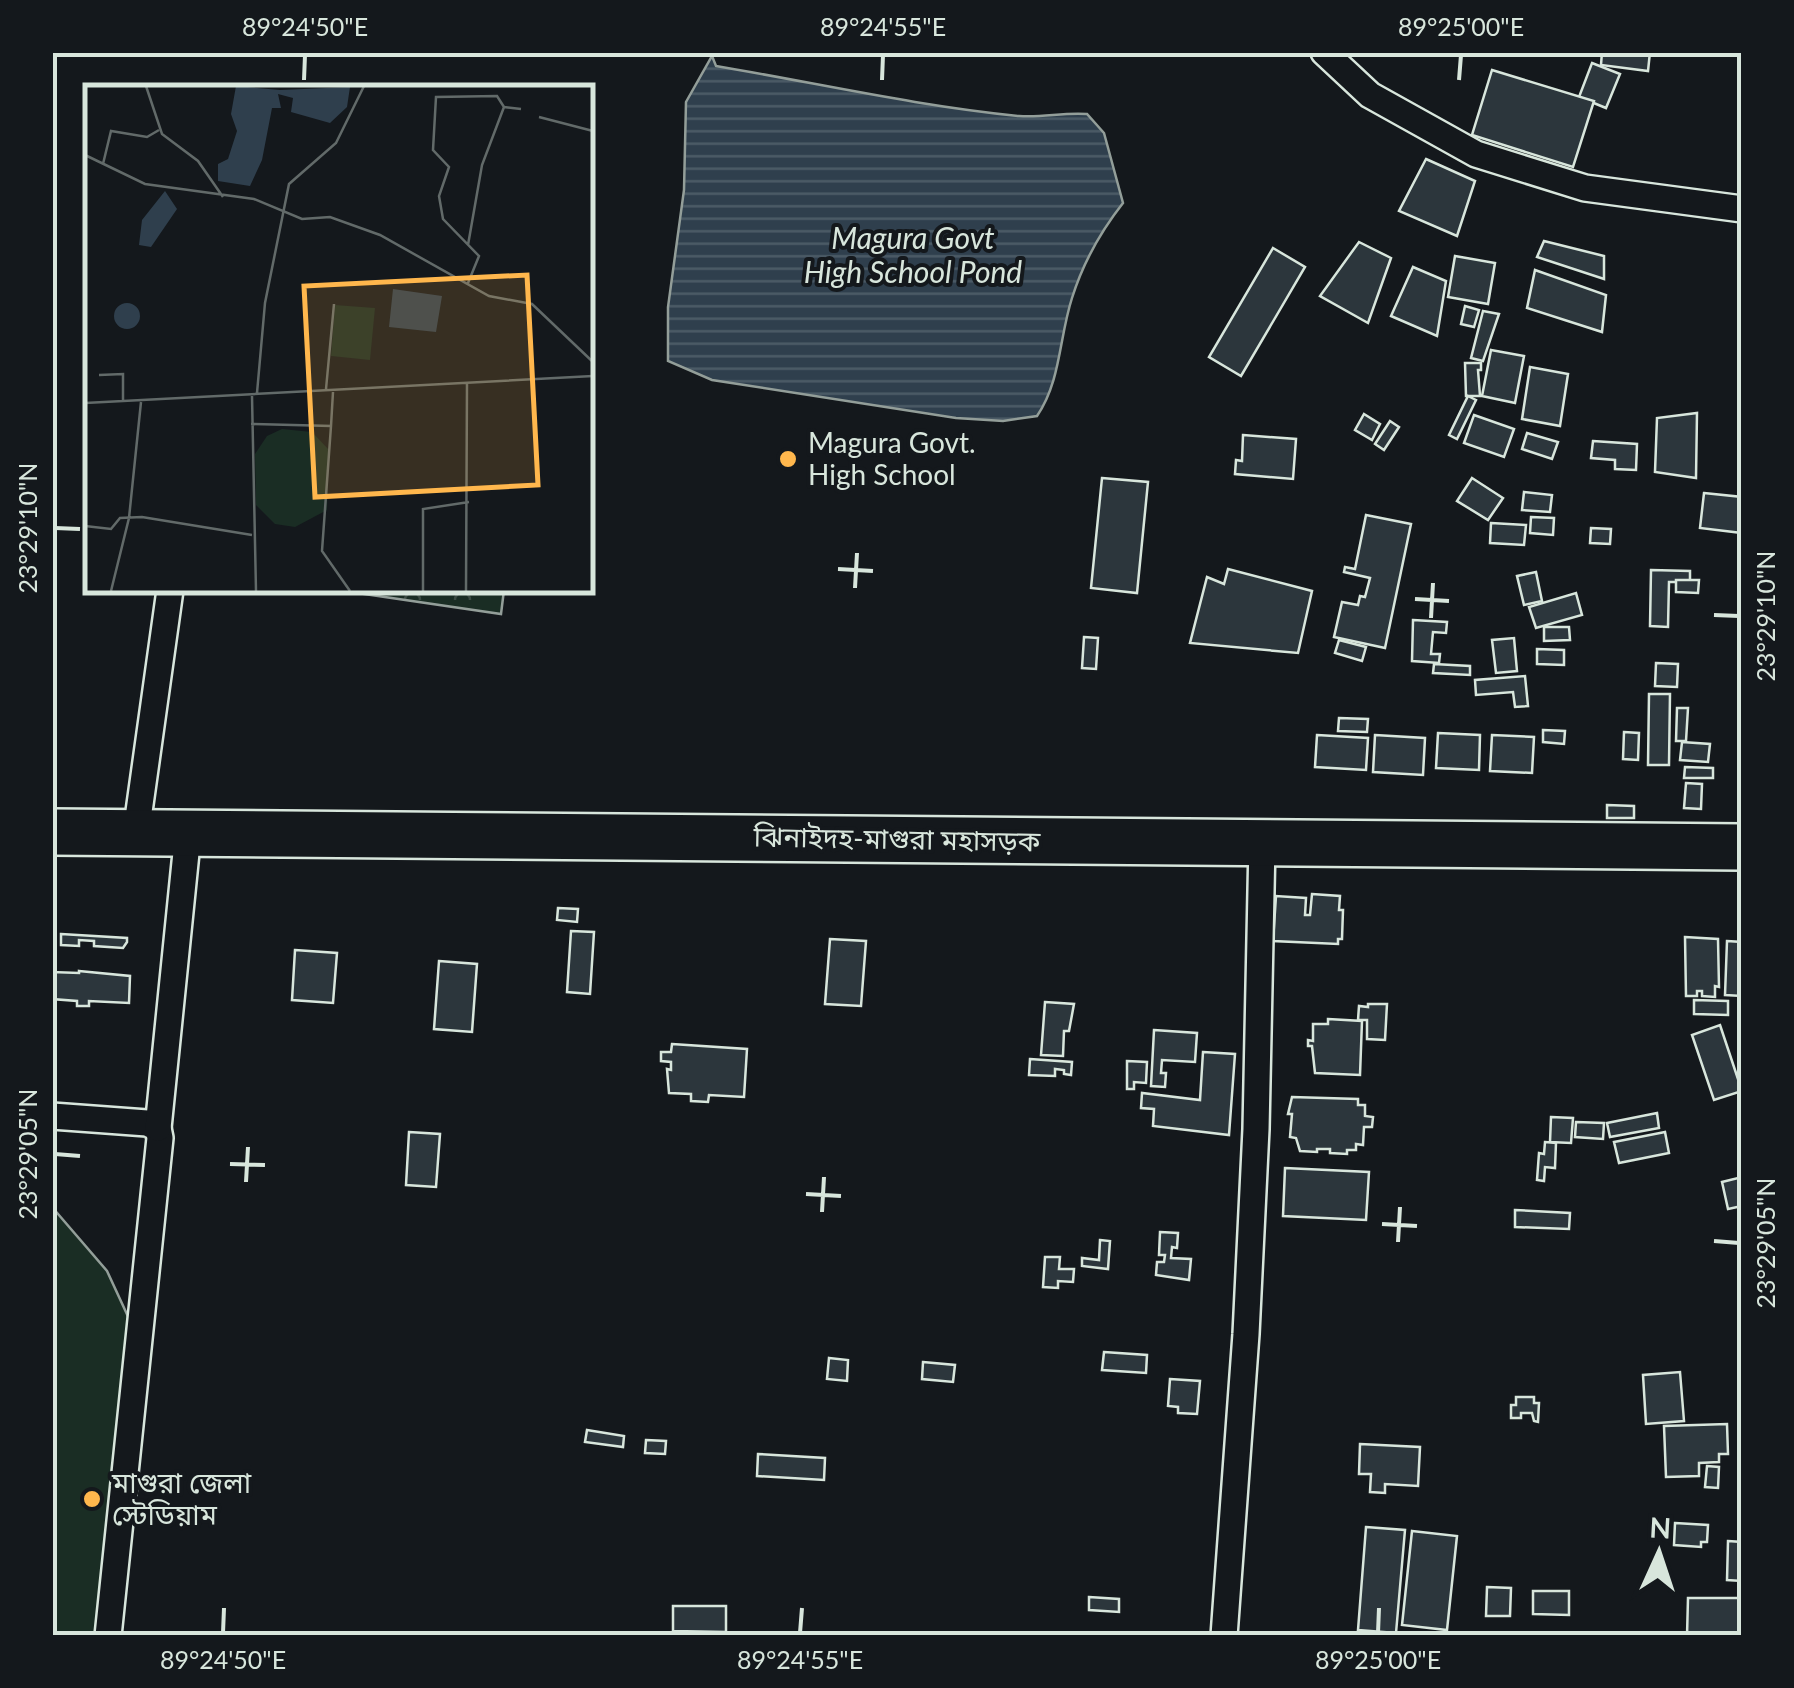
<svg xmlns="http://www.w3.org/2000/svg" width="1794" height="1688" viewBox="0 0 1794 1688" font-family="Lato,'Noto Sans Bengali',sans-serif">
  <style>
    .green { fill: #1a2d24; stroke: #939e99; stroke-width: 2.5 }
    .forest { fill: url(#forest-crowns); stroke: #939e99; stroke-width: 2.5 }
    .water { fill: url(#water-rules); stroke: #939e99; stroke-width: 2.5 }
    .building { fill: #2c363c; stroke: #d8e6dc; stroke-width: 2.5 }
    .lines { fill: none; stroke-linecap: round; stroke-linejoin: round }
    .street-casing { stroke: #d8e6dc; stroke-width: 30 }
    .highway-casing { stroke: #d8e6dc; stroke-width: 50 }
    .street { stroke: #14181c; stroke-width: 25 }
    .highway { stroke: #14181c; stroke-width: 45 }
    .ticks { fill: none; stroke: #d8e6dc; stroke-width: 4 }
    .poi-dot { fill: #ffb74d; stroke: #14181c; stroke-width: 4 }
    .labels { text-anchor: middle; stroke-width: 8; stroke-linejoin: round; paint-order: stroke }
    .poi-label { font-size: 28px; fill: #d8e6dc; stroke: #14181c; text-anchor: start }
    .street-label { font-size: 28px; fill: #d8e6dc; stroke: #14181c }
    .water-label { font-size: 30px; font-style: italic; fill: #d8e6dc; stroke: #14181c }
    .inset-road { fill: none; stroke: #626a69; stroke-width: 2.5 }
    .view { fill: #ffb74d; fill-opacity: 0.15; stroke: #ffb74d; stroke-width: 5 }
    .inset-edge { fill: none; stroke: #d8e6dc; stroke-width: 5 }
    .neatline { fill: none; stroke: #d8e6dc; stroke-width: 4 }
    .ticks-label { font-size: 25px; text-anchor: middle; fill: #d8e6dc }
  </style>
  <defs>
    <pattern id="forest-crowns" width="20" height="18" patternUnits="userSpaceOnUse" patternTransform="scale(2.5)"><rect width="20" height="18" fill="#1a2d24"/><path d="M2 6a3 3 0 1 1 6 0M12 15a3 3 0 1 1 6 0" fill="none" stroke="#3b4b43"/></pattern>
    <pattern id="water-rules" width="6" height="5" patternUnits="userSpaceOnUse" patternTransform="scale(2.5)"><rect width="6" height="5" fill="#2f3f4d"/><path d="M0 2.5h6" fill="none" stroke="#4c5b66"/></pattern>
  </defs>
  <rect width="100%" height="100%" fill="#14181c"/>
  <path class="green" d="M52 1207 107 1271 149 1362 115 1635H53Z"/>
  <path class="forest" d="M337 590H504L501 614Z"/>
  <path class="water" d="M712 56 716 66C817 83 917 106 1019 116 1042 118 1064 112 1087 114L1104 133 1123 203C1101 231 1083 263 1072 298 1059 338 1061 381 1037 416L1003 421 956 418 712 380 668 361V307L684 190 686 102Z"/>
  <g class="building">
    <path d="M1602 52H1650L1648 71 1601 65Z"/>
    <path d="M1592 63 1620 74 1606 108 1579 97Z"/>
    <path d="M1492 70 1594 101 1573 167 1472 135Z"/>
    <path d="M1426 159 1475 181 1457 236 1399 211Z"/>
    <path d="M1544 241 1604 256V279L1537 257Z"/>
    <path d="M1359 242 1391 258 1368 323 1320 296Z"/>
    <path d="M1273 248 1305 267 1241 376 1209 357Z"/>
    <path d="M1455 256 1495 263 1488 304 1448 297Z"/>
    <path d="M1413 267 1446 281 1437 336 1391 316Z"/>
    <path d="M1535 270 1606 295 1602 332 1527 308Z"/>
    <path d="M1465 306 1479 310 1474 327 1461 324Z"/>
    <path d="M1483 311 1499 314 1483 361 1471 358Z"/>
    <path d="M1491 350 1524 356 1515 403 1482 396Z"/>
    <path d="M1465 363H1481V370H1478L1480 396H1466Z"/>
    <path d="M1530 367 1568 374 1560 426 1522 419Z"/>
    <path d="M1468 396 1476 400 1457 439 1449 435Z"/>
    <path d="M1697 413 1696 478 1655 472 1657 418Z"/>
    <path d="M1364 414 1380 424 1372 440 1355 430Z"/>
    <path d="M1474 415 1514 429 1504 457 1464 443Z"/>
    <path d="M1390 421 1399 427 1384 450 1375 444Z"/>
    <path d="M1527 433 1558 442 1552 459 1522 449Z"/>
    <path d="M1243 435 1296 439 1293 479 1235 474 1236 460 1242 461Z"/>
    <path d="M1593 441 1637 444 1636 470 1615 469V460L1591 458Z"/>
    <path d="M1102 478 1148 482 1137 593 1091 588Z"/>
    <path d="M1472 478 1503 498 1488 520 1457 501Z"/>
    <path d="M1524 492 1552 495 1550 512 1522 510Z"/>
    <path d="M1704 493 1742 497V533L1700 528Z"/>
    <path d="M1366 515 1411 524 1385 648 1334 637 1342 602 1358 605 1360 596 1365 597 1370 578 1344 572 1345 567 1355 569Z"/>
    <path d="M1531 517 1554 518 1553 535 1530 533Z"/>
    <path d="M1491 523 1526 525 1524 545 1490 543Z"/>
    <path d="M1591 528 1611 529 1610 544 1590 543Z"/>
    <path d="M1228 569 1312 591 1298 653 1190 643 1207 577 1224 584Z"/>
    <path d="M1651 570 1690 571V582H1669L1668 627 1650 626Z"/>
    <path d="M1536 572 1542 601 1524 605 1517 576Z"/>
    <path d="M1676 580H1699L1698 593 1676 592Z"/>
    <path d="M1576 593 1582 615 1536 628 1529 607Z"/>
    <path d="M1413 620 1447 622 1446 633 1433 632 1431 654H1440L1439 663 1412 661Z"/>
    <path d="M1544 627H1569L1570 640 1544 641Z"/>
    <path d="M1084 637 1098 638 1096 669 1082 668Z"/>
    <path d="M1514 638 1517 671 1496 673 1492 640Z"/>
    <path d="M1339 640 1366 647 1362 661 1335 653Z"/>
    <path d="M1537 649 1564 650V665L1537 664Z"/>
    <path d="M1656 663 1678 664 1677 687 1655 686Z"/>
    <path d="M1434 664 1470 666V675L1433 673Z"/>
    <path d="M1525 676 1528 706 1515 707 1513 692 1476 695 1475 680Z"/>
    <path d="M1649 694H1670L1669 765H1648Z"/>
    <path d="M1677 708H1688L1686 741H1676Z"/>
    <path d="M1339 718 1368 719 1367 732 1338 731Z"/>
    <path d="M1543 730 1565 731 1564 744 1543 742Z"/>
    <path d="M1624 732 1639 733 1638 760 1623 759Z"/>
    <path d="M1438 733 1480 735 1479 770 1436 768Z"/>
    <path d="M1317 735 1368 738 1366 770 1315 767Z"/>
    <path d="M1375 735 1425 738 1423 775 1373 772Z"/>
    <path d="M1492 735 1534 737 1532 773 1490 771Z"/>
    <path d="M1682 742 1710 744 1708 762 1680 760Z"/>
    <path d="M1685 767 1713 768V778H1684Z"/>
    <path d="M1686 783 1702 784 1701 809 1684 808Z"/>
    <path d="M1607 805 1634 806V818H1607Z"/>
    <path d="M1312 894 1340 896 1339 910H1343L1342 939H1338V944L1273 941 1276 896 1306 898 1305 915H1310Z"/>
    <path d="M558 908 578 909 577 922 557 920Z"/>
    <path d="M571 931 594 932 590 994 567 992Z"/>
    <path d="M61 934 127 938V942L123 948 94 946V941L79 940V946L61 945Z"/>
    <path d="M1685 937 1718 939 1719 987 1715 986V997L1702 996V991H1697V996H1686Z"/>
    <path d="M830 939 866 941 861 1006 825 1004Z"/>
    <path d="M1727 941 1742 942V996L1725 995Z"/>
    <path d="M295 950 337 953 333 1003 292 1000Z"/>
    <path d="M439 961 477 964 472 1032 434 1029Z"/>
    <path d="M79 971 130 976 129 1003 89 1001V1006H77V1001L52 999V972L79 973Z"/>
    <path d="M1694 1000 1728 1001V1015L1694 1014Z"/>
    <path d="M1045 1002 1074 1004 1069 1031H1064L1063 1056 1041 1055Z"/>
    <path d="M1368 1004H1387L1385 1040 1367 1039V1020H1358L1359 1006 1368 1007Z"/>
    <path d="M1328 1019 1362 1021 1360 1075 1315 1073 1312 1046H1308V1040L1313 1041V1024H1328Z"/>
    <path d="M1720 1025 1742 1091 1714 1100 1692 1035Z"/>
    <path d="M1154 1030 1197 1033 1195 1062 1162 1060 1161 1073H1166L1165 1087 1151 1086Z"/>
    <path d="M672 1044 747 1049 744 1097 709 1095 708 1102 691 1101V1094L669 1093 667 1069 671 1070V1062L661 1061V1052H671Z"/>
    <path d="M1203 1052 1235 1054 1229 1135 1153 1126 1154 1109 1141 1108 1142 1093 1200 1100Z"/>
    <path d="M1030 1059 1072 1062 1071 1075 1064 1074V1070L1055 1069V1076L1029 1075Z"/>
    <path d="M1127 1061 1147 1062 1146 1083 1134 1082V1089H1127Z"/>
    <path d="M1292 1097 1358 1099V1105H1365V1116L1373 1117 1372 1127H1364L1363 1145 1356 1144V1150H1347V1154L1330 1153V1149H1317V1152L1300 1151 1296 1138 1290 1137 1292 1114H1288Z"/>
    <path d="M1657 1113 1659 1128 1610 1137 1607 1123Z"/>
    <path d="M1551 1117 1573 1118 1571 1143 1550 1142Z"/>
    <path d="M1576 1122 1604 1123 1603 1139 1575 1137Z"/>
    <path d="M409 1132 440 1134 436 1187 406 1185Z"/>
    <path d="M1665 1132 1669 1153 1619 1163 1614 1142Z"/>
    <path d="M1545 1142 1556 1143 1555 1168 1545 1167 1544 1181 1537 1180 1539 1153 1544 1154Z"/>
    <path d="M1285 1168 1369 1172 1366 1220 1283 1216Z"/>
    <path d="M1742 1177V1206L1728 1209 1722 1182Z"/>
    <path d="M1515 1210 1570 1213 1569 1229 1515 1227Z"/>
    <path d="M1160 1232 1178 1233 1177 1248 1172 1247 1171 1258 1191 1259 1189 1280 1156 1275 1157 1262H1164L1165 1255H1159Z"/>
    <path d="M1100 1240 1110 1241 1108 1269 1082 1266V1258L1099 1260Z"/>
    <path d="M1045 1257H1060L1059 1269H1074L1073 1282 1058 1281V1288L1043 1287Z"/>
    <path d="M1104 1352 1147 1355 1146 1373 1102 1370Z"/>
    <path d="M829 1358 848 1360 847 1381 827 1379Z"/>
    <path d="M923 1362 955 1365 953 1382 922 1379Z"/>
    <path d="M1680 1372 1684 1421 1646 1424 1643 1375Z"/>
    <path d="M1170 1379 1200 1381 1197 1414 1178 1413V1407L1168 1406Z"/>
    <path d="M1516 1397H1534V1403H1539L1538 1422 1534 1421 1532 1413H1521V1418H1511V1405H1516Z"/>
    <path d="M1727 1424 1728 1454H1719V1462L1699 1463V1476L1666 1477 1664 1426Z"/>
    <path d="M587 1430 624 1436 623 1447 585 1442Z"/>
    <path d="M646 1440 666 1441 665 1454 645 1453Z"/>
    <path d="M1360 1444 1420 1447 1418 1486 1385 1484V1493L1370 1492 1371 1474H1359Z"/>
    <path d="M758 1454 825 1458 824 1480 757 1476Z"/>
    <path d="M1707 1466 1719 1467 1718 1488 1705 1487Z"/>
    <path d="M1675 1523 1708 1525 1707 1542H1701V1547L1674 1545Z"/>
    <path d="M1366 1527 1405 1530 1396 1633 1358 1630Z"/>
    <path d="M1412 1531 1457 1536 1447 1630 1402 1625Z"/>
    <path d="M1728 1541 1742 1542V1581L1727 1580Z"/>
    <path d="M1487 1587 1511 1588 1510 1616H1486Z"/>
    <path d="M1533 1591H1569V1615L1533 1614Z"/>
    <path d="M1089 1597 1119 1599V1612L1089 1610Z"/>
    <path d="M1688 1598H1742V1636H1687Z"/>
    <path d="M673 1606H726V1632L673 1631Z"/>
  </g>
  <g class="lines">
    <g class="street-casing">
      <g id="street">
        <path d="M1324 52 1370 95 1476 154 1585 188 1742 209"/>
        <path d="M136 833 170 590"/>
        <path d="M52 1116 147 1123 158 1128 160 1138 108 1636"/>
        <path d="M158 1128 188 833"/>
        <path d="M1224 1636 1246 1334 1256 1129 1262 843"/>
      </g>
    </g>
    <g class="highway-casing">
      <path id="highway" d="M52 832 1742 847"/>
    </g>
    <use href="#street" class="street"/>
    <use href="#highway" class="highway"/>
  </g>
  <path class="ticks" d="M304 80 305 55M882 80 883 55M1459 80 1461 55M55 528 80 529M838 569 873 571M855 588 857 553M1415 599 1449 601M1714 615 1739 616M1431 618 1433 583M55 1154 80 1156M230 1164 265 1165M246 1182 248 1147M806 1194 841 1196M822 1212 824 1177M1382 1224 1417 1226M1714 1241 1739 1243M1398 1242 1400 1207M223 1633 224 1608M800 1633 802 1608M1378 1633 1379 1608"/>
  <g class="poi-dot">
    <circle cx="788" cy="459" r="10"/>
    <circle cx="92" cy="1499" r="10"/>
  </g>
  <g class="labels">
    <g class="poi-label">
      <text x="808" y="453">Magura Govt.<tspan x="808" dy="32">High School</tspan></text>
      <text x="112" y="1493">মাগুরা জেলা<tspan x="112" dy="32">স্টেডিয়াম</tspan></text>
    </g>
    <g class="street-label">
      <text transform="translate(897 839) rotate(1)" y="10">ঝিনাইদহ-মাগুরা মহাসড়ক</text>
    </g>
    <g class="water-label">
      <text x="913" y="249">Magura Govt<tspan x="913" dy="34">High School Pond</tspan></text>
    </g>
  </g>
  <g transform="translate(85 85)">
    <rect width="508" height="508" fill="#14181c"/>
    <path d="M197 344 227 347 244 365 242 425 210 442 190 439 171 420 170 369 182 351Z" fill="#1a2d24"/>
    <path d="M250 220 290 223 285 275 246 271Z" fill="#1a2d24"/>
    <path d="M151 1 195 5 265 2 262 22 245 38 206 27 208 13 193 9 196 23H187L177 75 165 101 133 96V79L143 74 152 46 146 29ZM80 106 92 124 66 162 54 160 57 135ZM308 204 357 211 351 247 304 242ZM29 231a13 13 0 1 1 26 0a13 13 0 1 1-26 0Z" fill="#2f3f4d"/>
    <path class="inset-road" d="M61 1 77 49 113 76 138 112M454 32 508 46M0 70 60 99 169 114 217 134 245 132 295 150 404 211 447 219 508 277M18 79 26 46 62 52 74 45M383 160 397 80 419 22M383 198 394 171 358 134 354 111 364 82 348 65 351 12 412 11 419 22 436 24M14 290 38 289V316M241 304 249 219M172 308 180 218 204 99 251 58 279 1M167 311 171 506M0 318 508 291M166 339 246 341 237 466 265 506M246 341 248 307M0 441 26 444 35 433 57 432 167 450M26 506 44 433 56 317M338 506V424L384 417M381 506 382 298"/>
    <path class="view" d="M442 190 453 400 230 412 219 201Z"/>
    <rect width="508" height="508" class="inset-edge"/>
  </g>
  <rect width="1794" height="1688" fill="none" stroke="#14181c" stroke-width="110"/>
  <g transform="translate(1659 1553) rotate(3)" stroke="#14181c" stroke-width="8" paint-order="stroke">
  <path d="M0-8L18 38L0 25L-18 38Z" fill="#d8e6dc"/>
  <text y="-15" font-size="28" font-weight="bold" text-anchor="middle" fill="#d8e6dc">N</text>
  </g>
  <rect x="55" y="55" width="1684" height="1578" class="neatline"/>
  <g class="ticks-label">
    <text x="305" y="36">89°24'50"E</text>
    <text x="883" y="36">89°24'55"E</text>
    <text x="1461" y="36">89°25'00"E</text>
    <text transform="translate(28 528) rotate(-90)" y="9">23°29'10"N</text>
    <text transform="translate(1766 616) rotate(-90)" y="9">23°29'10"N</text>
    <text transform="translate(28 1154) rotate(-90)" y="9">23°29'05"N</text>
    <text transform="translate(1766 1243) rotate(-90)" y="9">23°29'05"N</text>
    <text x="223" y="1669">89°24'50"E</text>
    <text x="800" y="1669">89°24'55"E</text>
    <text x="1378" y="1669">89°25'00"E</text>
  </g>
</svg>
